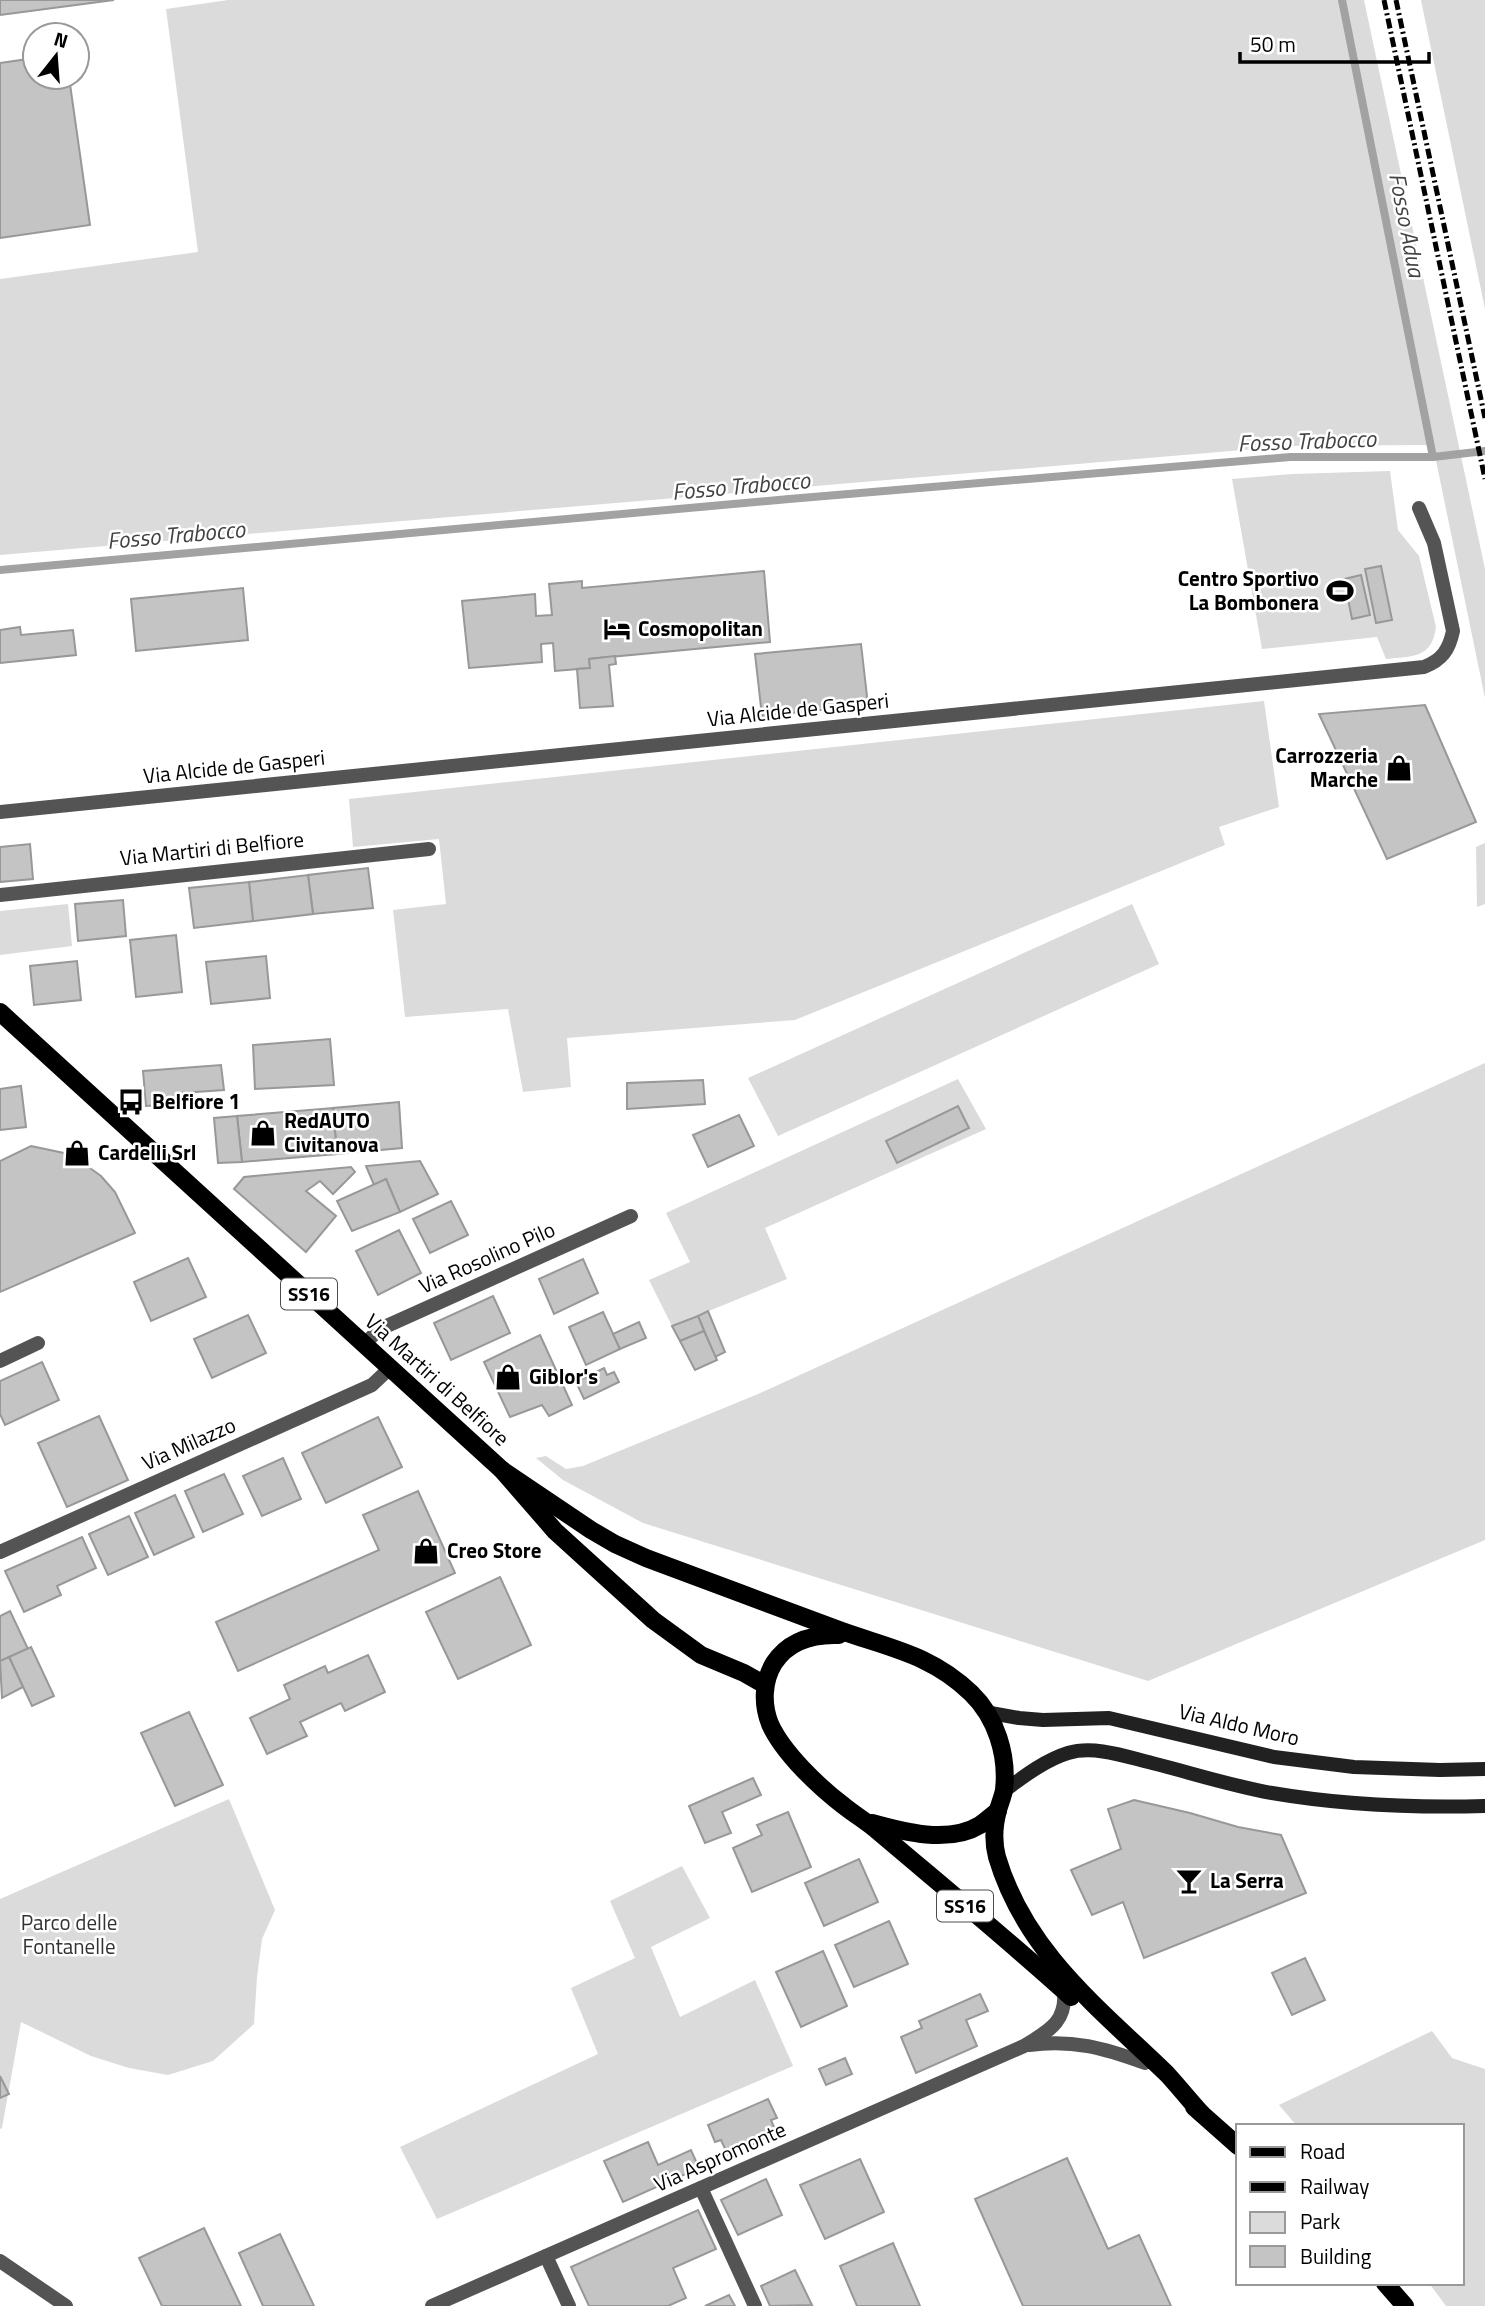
<svg xmlns="http://www.w3.org/2000/svg" width="1485" height="2306" viewBox="0 0 1485 2306" font-family="'Titillium Web',sans-serif">
  <style>
    .green { fill: #dbdbdb }
    .lines { fill: none; stroke-linecap: round; stroke-linejoin: round }
    .stream { stroke: #a2a2a2; stroke-width: 8 }
    .building { fill: #c4c4c4; stroke: #989898; stroke-width: 2 }
    .street { stroke: #545454; stroke-width: 14 }
    .secondary { stroke: #212121; stroke-width: 14 }
    .primary { stroke: #000; stroke-width: 18 }
    .rail { stroke: #000; stroke-width: 5; stroke-dasharray: 10 3.5 2 3.5; stroke-linecap: butt }
    .labels { text-anchor: middle; stroke-width: 5; stroke-linejoin: round; paint-order: stroke }
    .shield { fill: #fff; stroke: #4c4c4c; stroke-width: 2 }
    .shield-label { font-size: 19px; font-weight: bold; fill: #000 }
    .poi-label { font-size: 21px; font-weight: bold; fill: #000; stroke: #fff; text-anchor: start }
    .street-label { font-size: 21px; fill: #000; stroke: #fff }
    .park-label { font-size: 21px; fill: #323232; stroke: #fff }
    .water-label { font-size: 23px; font-style: italic; fill: #434343; stroke: #fff }
  </style>
  <rect width="100%" height="100%" fill="#fff"/>
  <g class="green">
    <path d="M228 0H1364L1485 569V698L1433 446 1425 445 1290 446 0 555V279L198 252 166 9Z"/>
    <path d="M1421 0H1485V309Z"/>
    <path d="M1390 471 1398 530 1419 556 1436 627C1432 659 1412 656 1386 659L1377 637 1262 649 1232 479 1292 474Z"/>
    <path d="M1264 701 1279 807 1219 827 1225 845 795 1020 567 1038 571 1087 523 1092 508 1009 405 1017 393 910 446 904 439 839 353 847 349 799Z"/>
    <path d="M1485 843V904L1477 907 1476 847Z"/>
    <path d="M68 904 72 946 0 955V911Z"/>
    <path d="M1132 904 1159 964 778 1136 748 1078Z"/>
    <path d="M1485 1063V1540L1148 1681 643 1523 563 1480 536 1458 546 1456 566 1469 583 1466 758 1394Z"/>
    <path d="M958 1079 986 1129 765 1228 787 1279 672 1326 649 1280 690 1262 666 1213Z"/>
    <path d="M229 1799 275 1910 262 1939 257 1977 254 2024 213 2061 168 2075 129 2068 91 2056 21 2022 2 2128 0 2129V1899Z"/>
    <path d="M682 1866 710 1918 651 1947 680 2017 755 1980 793 2066 437 2219 400 2147 598 2054 571 1988 635 1958 610 1901Z"/>
    <path d="M1432 2031 1452 2058 1485 2069V2306H1446L1429 2283H1462V2126H1297L1279 2105Z"/>
  </g>
  <g class="lines">
    <g class="stream">
      <path d="M1342 0 1433 457"/>
      <path d="M0 570 789 499 1290 457H1433L1485 451"/>
    </g>
  </g>
  <g class="building">
    <path d="M0 0H114L0 15Z"/>
    <path d="M35 58V77H69L90 225 0 238V63Z"/>
    <path d="M1381 566 1392 620 1376 623 1365 569Z"/>
    <path d="M764 571 770 642 589 659 590 668 555 671 553 643 541 644 542 662 469 668 462 601 535 594 536 616 552 615 549 584 582 581V588Z"/>
    <path d="M1361 575 1370 615 1352 619 1344 579Z"/>
    <path d="M243 588 248 640 136 651 131 599Z"/>
    <path d="M20 627 21 635 73 630 76 655 0 663V630Z"/>
    <path d="M861 644 868 705 762 716 755 654Z"/>
    <path d="M615 656 616 664 609 665 613 706 580 708 577 669 590 668 589 659Z"/>
    <path d="M1425 705 1476 822 1387 859 1319 714Z"/>
    <path d="M30 844 33 879 0 882V847Z"/>
    <path d="M368 868 373 908 313 914 308 875Z"/>
    <path d="M308 875 313 914 253 921 249 882Z"/>
    <path d="M249 882 253 921 194 928 189 888Z"/>
    <path d="M123 900 126 936 78 941 75 904Z"/>
    <path d="M176 935 182 992 136 997 130 940Z"/>
    <path d="M266 956 270 998 211 1004 206 962Z"/>
    <path d="M77 961 81 1000 34 1005 30 966Z"/>
    <path d="M330 1039 334 1085 255 1089 253 1045Z"/>
    <path d="M221 1065 224 1090 181 1093 182 1104 146 1106 143 1071Z"/>
    <path d="M703 1080 705 1104 627 1109V1083Z"/>
    <path d="M21 1086 26 1127 0 1130V1089Z"/>
    <path d="M399 1102 402 1148 337 1154 333 1108Z"/>
    <path d="M958 1106 969 1128 897 1163 886 1141Z"/>
    <path d="M333 1108 337 1154 242 1162 237 1116Z"/>
    <path d="M739 1115 754 1146 708 1167 693 1135Z"/>
    <path d="M237 1116 242 1162 218 1163 214 1118Z"/>
    <path d="M31 1146 64 1153 83 1163 101 1176 115 1192 135 1233 0 1292V1161Z"/>
    <path d="M420 1161 438 1194 400 1212 386 1179 374 1185 366 1166Z"/>
    <path d="M351 1167 355 1172 333 1194 320 1181 306 1191 336 1216 306 1252 234 1189 244 1177Z"/>
    <path d="M386 1179 400 1212 352 1231 337 1201Z"/>
    <path d="M451 1201 468 1235 430 1253 413 1219Z"/>
    <path d="M399 1230 421 1273 378 1295 356 1251Z"/>
    <path d="M188 1258 206 1297 151 1321 134 1282Z"/>
    <path d="M583 1259 598 1293 554 1314 539 1279Z"/>
    <path d="M493 1296 510 1333 451 1360 434 1323Z"/>
    <path d="M708 1311 725 1352 715 1357 698 1316Z"/>
    <path d="M603 1312 620 1349 586 1365 569 1327Z"/>
    <path d="M248 1315 266 1353 212 1378 194 1339Z"/>
    <path d="M698 1316 704 1331 680 1341 672 1326Z"/>
    <path d="M639 1322 646 1338 620 1349 613 1334Z"/>
    <path d="M704 1331 717 1360 695 1370 680 1341Z"/>
    <path d="M540 1335 572 1405 549 1416 542 1405 510 1417 484 1362Z"/>
    <path d="M42 1362 59 1400 5 1425 0 1414V1381Z"/>
    <path d="M604 1368 607 1375 614 1372 619 1382 584 1399 576 1382Z"/>
    <path d="M99 1416 128 1480 67 1507 38 1443Z"/>
    <path d="M378 1417 402 1467 326 1503 302 1453Z"/>
    <path d="M283 1458 301 1499 262 1516 243 1476Z"/>
    <path d="M224 1474 243 1514 203 1532 185 1491Z"/>
    <path d="M418 1491 455 1573 238 1671 216 1622 379 1550 363 1515Z"/>
    <path d="M175 1495 194 1537 154 1555 135 1513Z"/>
    <path d="M129 1516 148 1557 108 1575 89 1534Z"/>
    <path d="M82 1537 96 1568 57 1586 61 1595 24 1612 5 1571Z"/>
    <path d="M500 1577 531 1645 458 1679 426 1612Z"/>
    <path d="M10 1611 28 1649 0 1661V1616Z"/>
    <path d="M31 1647 54 1696 32 1706 9 1657Z"/>
    <path d="M368 1655 385 1692 345 1711 341 1703 300 1722 307 1736 267 1754 250 1718 290 1699 284 1685 325 1666 328 1673Z"/>
    <path d="M9 1657 23 1687 2 1698 0 1661Z"/>
    <path d="M189 1712 223 1785 175 1806 141 1733Z"/>
    <path d="M753 1778 761 1795 722 1812 731 1833 705 1843 689 1806Z"/>
    <path d="M1134 1800 1190 1813 1238 1827 1281 1835 1306 1893 1144 1958 1123 1902 1092 1915 1071 1870 1121 1849 1108 1809Z"/>
    <path d="M788 1812 811 1867 752 1892 733 1848 762 1835 757 1825Z"/>
    <path d="M859 1859 878 1902 824 1926 805 1883Z"/>
    <path d="M889 1921 908 1964 854 1987 835 1945Z"/>
    <path d="M823 1951 847 2006 801 2027 776 1972Z"/>
    <path d="M1305 1958 1325 2000 1292 2015 1272 1973Z"/>
    <path d="M980 1994 988 2011 966 2020 977 2046 916 2073 901 2037 922 2028 919 2021Z"/>
    <path d="M845 2058 852 2074 826 2085 819 2069Z"/>
    <path d="M0 2076 9 2094 0 2098Z"/>
    <path d="M768 2099 777 2118 771 2120 777 2134 728 2155 721 2140 715 2142 708 2125Z"/>
    <path d="M648 2142 658 2165 691 2150 699 2168 623 2202 604 2161Z"/>
    <path d="M1067 2158 1108 2249 1139 2235 1171 2306H1023L975 2199Z"/>
    <path d="M860 2159 884 2212 825 2239 800 2185Z"/>
    <path d="M766 2179 782 2215 738 2235 721 2200Z"/>
    <path d="M698 2210 716 2249 673 2268 686 2298 668 2306H589L571 2267Z"/>
    <path d="M204 2228 241 2306H162L139 2258Z"/>
    <path d="M280 2234 314 2306H263L239 2253Z"/>
    <path d="M893 2243 920 2306H857L840 2266Z"/>
    <path d="M795 2270 812 2305 770 2306 761 2286Z"/>
    <path d="M729 2295 735 2306H705Z"/>
  </g>
  <g class="lines">
    <g class="street">
      <path d="M0 812 1424 667C1442 660 1449 650 1453 631L1434 543 1419 508"/>
      <path d="M0 895 429 849"/>
      <path d="M364 1344 380 1329 631 1216"/>
      <path d="M0 1361 38 1343"/>
      <path d="M0 1552 372 1385 390 1368"/>
      <path d="M1029 2045C1072 2039 1104 2048 1145 2063"/>
      <path d="M701 2188 755 2306"/>
      <path d="M546 2256 569 2306"/>
      <path d="M0 2261 66 2306"/>
      <path d="M432 2306 1024 2046C1048 2031 1067 2023 1064 1990"/>
    </g>
    <g class="secondary">
      <path d="M985 1712 1019 1718 1043 1720 1109 1718 1274 1757 1354 1767 1440 1770 1485 1769"/>
      <path d="M1004 1791C1023 1777 1045 1760 1068 1753 1095 1745 1127 1757 1152 1763 1192 1773 1232 1786 1272 1793 1342 1805 1413 1808 1485 1806"/>
    </g>
    <g class="primary">
      <path d="M0 1012 502 1470 555 1531 653 1620 701 1655 744 1673 765 1685"/>
      <path d="M502 1470 591 1530 615 1544 646 1558C710 1582 775 1606 839 1630 888 1648 931 1654 971 1693 996 1717 1008 1755 1004 1790 1003 1796 1000 1803 998 1810 994 1825 993 1842 997 1857 1025 1952 1099 2008 1167 2074 1179 2087 1190 2101 1202 2114"/>
      <path d="M839 1635C814 1634 789 1640 774 1663 763 1681 762 1704 770 1724 783 1753 819 1787 844 1806 854 1814 864 1820 874 1828 940 1884 1007 1939 1071 1997"/>
      <path d="M872 1823C904 1832 949 1844 980 1825 986 1821 992 1815 998 1811"/>
      <path d="M1194 2107 1238 2146"/>
      <path d="M1385 2283 1405 2306"/>
    </g>
    <g class="rail">
      <path d="M1384 0 1485 479"/>
      <path d="M1396 0 1485 418"/>
    </g>
  </g>
  <defs>
    <g id="stadium-bare" transform="scale(2.1)"><path d="M0-5a6.5 5 0 1 0 0 10a6.5 5 0 1 0 0-10ZM-3.5-1.8h7v3.6h-7Z" fill="#000" stroke="#fff" stroke-width="2.5" paint-order="stroke"/></g>
    <g id="hotel-bare" transform="scale(2.1)"><path d="M-6-4.5h1.5V1H6V5H4.5V3h-9V5H-6ZM-4 0a1.8 1.8 0 1 1 3.6 0ZM.5 0V-2.5h3Q6-2.5 6 0Z" fill="#000" stroke="#fff" stroke-width="2.5" paint-order="stroke"/></g>
    <g id="shop-bare" transform="scale(2.1)"><path d="M-5-2.5h2.3a2.7 3.5 0 0 1 5.4 0H5L5.5 6h-11ZM-1.5-2.5h3a1.5 2.3 0 0 0-3 0Z" fill="#000" stroke="#fff" stroke-width="2.5" paint-order="stroke"/></g>
    <g id="bus-bare" transform="scale(2.1)"><path d="M-5-6H5V4H4V6H2V4H-2V6H-4V4H-5ZM-3.5-4V0h7V-4ZM-3.5 1.2v1.5H-2V1.2ZM2 1.2v1.5H3.5V1.2Z" fill="#000" stroke="#fff" stroke-width="2.5" paint-order="stroke"/></g>
    <g id="bar-bare" transform="scale(2.1)"><path d="M-6-5H6L.8 .8V4.5H3.5V6h-7V4.5H-.8V.8Z" fill="#000" stroke="#fff" stroke-width="2.5" paint-order="stroke"/></g>
  </defs>
  <g fill-rule="evenodd">
    <use href="#stadium-bare" x="1340" y="591"/>
    <use href="#hotel-bare" x="617" y="629"/>
    <use href="#shop-bare" x="1399" y="768"/>
    <use href="#bus-bare" x="131" y="1102"/>
    <use href="#shop-bare" x="263" y="1133"/>
    <use href="#shop-bare" x="77" y="1153"/>
    <use href="#shop-bare" x="508" y="1377"/>
    <use href="#shop-bare" x="426" y="1551"/>
    <use href="#bar-bare" x="1189" y="1881"/>
  </g>
  <g class="labels">
    <g class="shield">
      <rect x="281" y="1278.5" width="56" height="31" rx="5"/>
      <rect x="937" y="1890.5" width="56" height="31" rx="5"/>
    </g>
    <g class="shield-label">
      <text x="309" y="1301">SS16</text>
      <text x="965" y="1913">SS16</text>
    </g>
    <g class="poi-label">
      <text x="1319" y="586" text-anchor="end">Centro Sportivo<tspan x="1319" dy="24">La Bombonera</tspan></text>
      <text x="638" y="636">Cosmopolitan</text>
      <text x="1378" y="763" text-anchor="end">Carrozzeria<tspan x="1378" dy="24">Marche</tspan></text>
      <text x="152" y="1109">Belfiore 1</text>
      <text x="284" y="1128">RedAUTO<tspan x="284" dy="24">Civitanova</tspan></text>
      <text x="98" y="1160">Cardelli Srl</text>
      <text x="529" y="1384">Giblor's</text>
      <text x="447" y="1558">Creo Store</text>
      <text x="1210" y="1888">La Serra</text>
    </g>
    <g class="street-label">
      <text transform="translate(798 710) rotate(-6)" y="7">Via Alcide de Gasperi</text>
      <text transform="translate(234 767) rotate(-6)" y="7">Via Alcide de Gasperi</text>
      <text transform="translate(212 849) rotate(-6)" y="7">Via Martiri di Belfiore</text>
      <text transform="translate(487 1258) rotate(-24)" y="7">Via Rosolino Pilo</text>
      <text transform="translate(437 1380) rotate(42)" y="7">Via Martiri di Belfiore</text>
      <text transform="translate(189 1444) rotate(-24)" y="7">Via Milazzo</text>
      <text transform="translate(1239 1725) rotate(13)" y="7">Via Aldo Moro</text>
      <text transform="translate(720 2157) rotate(-24)" y="7">Via Aspromonte</text>
    </g>
    <g class="park-label">
      <text x="69" y="1930">Parco delle<tspan x="69" dy="24">Fontanelle</tspan></text>
    </g>
    <g class="water-label">
      <text transform="translate(1407 225) rotate(79)" y="8">Fosso Adua</text>
      <text transform="translate(1307 441) rotate(-2)" y="8">Fosso Trabocco</text>
      <text transform="translate(741 486) rotate(-5)" y="8">Fosso Trabocco</text>
      <text transform="translate(176 535) rotate(-5)" y="8">Fosso Trabocco</text>
    </g>
  </g>
  <rect x="1236" y="2124" width="228" height="161" fill="#ffffff" stroke="#999999" stroke-width="2"/>
  <rect x="1250" y="2147" width="35" height="10" fill="#000000" stroke="#999999" stroke-width="2"/>
  <text x="1300" y="2159" font-size="21" fill="#000000">Road</text>
  <rect x="1250" y="2182" width="35" height="10" fill="#000000" stroke="#999999" stroke-width="2"/>
  <text x="1300" y="2194" font-size="21" fill="#000000">Railway</text>
  <rect x="1250" y="2212" width="35" height="21" fill="#dbdbdb" stroke="#999999" stroke-width="2"/>
  <text x="1300" y="2229" font-size="21" fill="#000000">Park</text>
  <rect x="1250" y="2246" width="35" height="21" fill="#c4c4c4" stroke="#999999" stroke-width="2"/>
  <text x="1300" y="2264" font-size="21" fill="#000000">Building</text>
  <g transform="translate(56 56) rotate(17)"><circle r="33" fill="#ffffff" stroke="#999999" stroke-width="2"/>
  <path d="M0-5L12 26L0 18L-12 26Z" fill="#000000"/>
  <text y="-10" font-size="19" font-weight="bold" text-anchor="middle" fill="#000000">N</text>
  </g>
  <path d="M1240 52v10h189v-10" fill="none" stroke="#000000" stroke-width="3.5"/>
  <text x="1250" y="52" font-size="21" fill="#000000" stroke="#ffffff" stroke-width="5" paint-order="stroke">50 m</text>
</svg>
